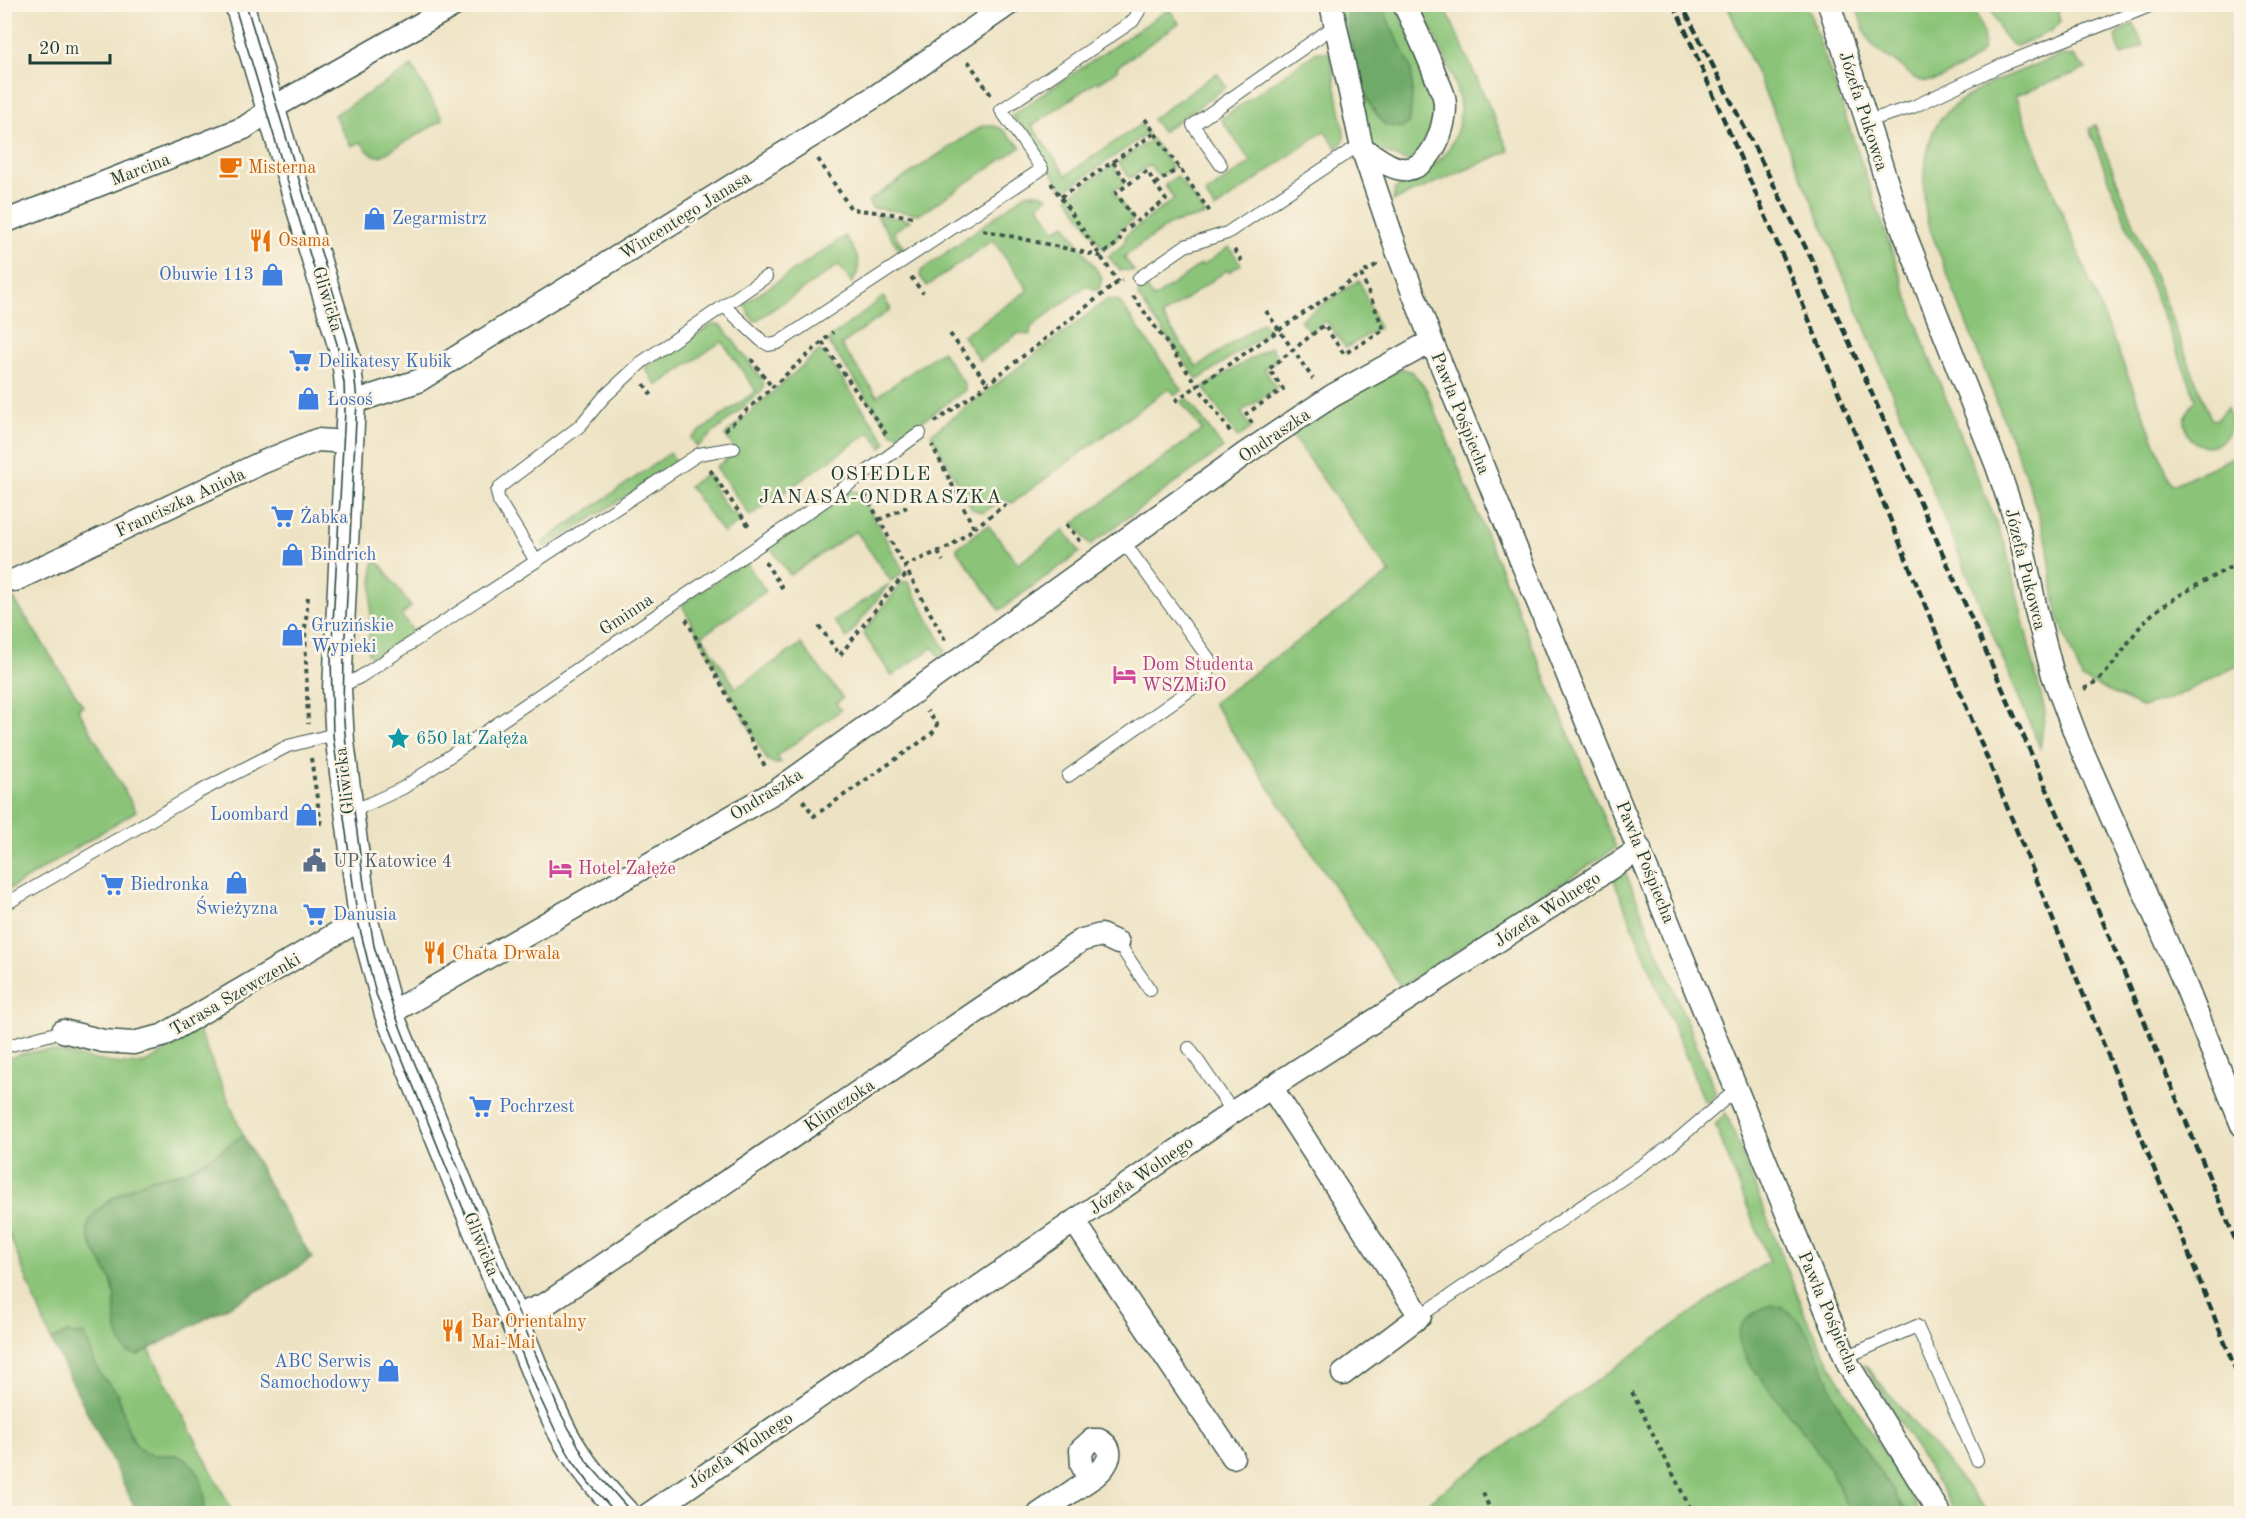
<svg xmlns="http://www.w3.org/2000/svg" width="2246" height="1518" viewBox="0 0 2246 1518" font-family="'Old Standard TT',serif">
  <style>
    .green { fill: #8bc479; stroke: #558056; stroke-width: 1.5 }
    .forest { fill: #70aa69; stroke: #48744e; stroke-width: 1.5 }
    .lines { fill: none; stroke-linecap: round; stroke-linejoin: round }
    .service-casing { stroke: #3e564a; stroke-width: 14 }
    .minor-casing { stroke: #3e564a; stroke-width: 25 }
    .tertiary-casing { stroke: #3e564a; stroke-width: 31 }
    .path { stroke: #3e564a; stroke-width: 4; stroke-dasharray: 4.5 4.5; stroke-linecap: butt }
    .service { stroke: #fff; stroke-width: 12 }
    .minor { stroke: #fff; stroke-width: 22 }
    .tertiary { stroke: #fff; stroke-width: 28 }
    .tram { stroke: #1f3d34; stroke-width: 1.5 }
    .rail { stroke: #1f3d34; stroke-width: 4.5; stroke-dasharray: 9 4.5; stroke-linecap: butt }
    .labels { text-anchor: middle; stroke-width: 5; stroke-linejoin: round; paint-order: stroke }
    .street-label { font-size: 18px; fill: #1f3d34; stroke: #fcf5e5 }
    .food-label { font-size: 18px; fill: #c56008; stroke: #fcf5e5; text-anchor: start }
    .shop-label { font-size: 18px; fill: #366cbe; stroke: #fcf5e5; text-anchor: start }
    .hotel-label { font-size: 18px; fill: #b23c85; stroke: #fcf5e5; text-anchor: start }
    .culture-label { font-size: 18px; fill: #0d838f; stroke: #fcf5e5; text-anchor: start }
    .service-label { font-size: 18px; fill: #4e5e75; stroke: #fcf5e5; text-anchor: start }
    .neighbourhood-label { font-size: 20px; letter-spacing: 1.5px; fill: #1f3d34; stroke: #fcf5e5 }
  </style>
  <rect width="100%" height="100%" fill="#fcf5e5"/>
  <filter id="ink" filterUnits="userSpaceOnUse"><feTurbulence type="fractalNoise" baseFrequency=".0167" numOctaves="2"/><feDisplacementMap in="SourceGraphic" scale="12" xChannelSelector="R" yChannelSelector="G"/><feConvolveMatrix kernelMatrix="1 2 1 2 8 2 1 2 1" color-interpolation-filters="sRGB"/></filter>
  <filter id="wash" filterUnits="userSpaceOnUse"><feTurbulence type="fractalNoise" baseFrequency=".008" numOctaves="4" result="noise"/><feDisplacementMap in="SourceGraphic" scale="24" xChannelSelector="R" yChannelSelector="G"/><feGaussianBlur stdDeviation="1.35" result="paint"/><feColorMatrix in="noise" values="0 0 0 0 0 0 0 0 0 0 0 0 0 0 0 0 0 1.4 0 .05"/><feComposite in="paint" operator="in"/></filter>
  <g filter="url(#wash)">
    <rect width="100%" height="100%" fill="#ede3c4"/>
    <path class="green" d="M1338 5H1396L1437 99 1430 141 1409 162 1367 145Z
      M1419 5H1444L1509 151 1393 201 1395 189C1411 177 1431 171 1444 155 1454 143 1461 123 1460 108 1458 80 1433 30 1419 5Z
      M1727 5H1807L1924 344 2005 545 2045 712 2040 748 1825 232Z
      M1856 5H1973C1989 45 1992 54 1950 73 1942 77 1933 83 1923 81 1913 80 1908 72 1901 66 1895 61 1888 58 1881 53 1866 43 1861 21 1856 5Z
      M1989 5H2057L2060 22 2051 31 2017 46 2012 45 2002 34Z
      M1169 9 1179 23 1117 67 1118 69 1099 83 1097 81 1032 126 1066 175 1141 124 1148 133 1064 191 1012 115Z
      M2134 24 2143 46 2122 55C2114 36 2112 32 2134 24Z
      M1317 52H1327L1330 56 1344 132C1345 140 1343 143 1337 148L1324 131 1215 209 1205 194 1251 162 1221 119Z
      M2062 55 2073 56 2086 69 2015 96 2172 485 2241 454V664L2172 698 2141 707 2082 679 2057 614 2047 542 2026 477 1928 224C1923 203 1923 182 1926 161 1928 149 1930 136 1936 126 1956 91 2026 69 2062 55Z
      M412 66 443 120 381 156C370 156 367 150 361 142L351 146 334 115Z
      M1217 73 1226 87 1162 132 1152 119Z
      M990 125 1002 129 1021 147 920 214 872 208 868 201 982 126Z
      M2095 125 2211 419 2216 420 2227 407C2246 445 2190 463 2185 424 2184 415 2192 406 2196 399L2089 129Z
      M1152 139 1172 168 1159 177 1150 165 1130 178 1118 162Z
      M1113 165 1125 183 1113 191 1133 220 1119 230 1117 239 1103 249 1068 197Z
      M1177 176 1206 215 1170 224 1124 257 1134 271 1120 270 1108 256 1124 244 1126 235 1174 199 1165 185Z
      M1033 193H1040L1048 197 1038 205 1055 230 1065 224 1102 278 1099 290 1086 286 1031 327 1030 335 1019 333 980 361 963 336 1028 290 993 240 927 286 920 276 921 271 1026 194Z
      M876 215 911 220 893 232 905 250 901 252Z
      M845 236C857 255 865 262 852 283L839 265 754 322 744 304Z
      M1229 247 1241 264 1229 272 1227 270 1162 316 1197 367 1263 322 1269 331 1198 380 1139 298 1138 294 1143 284 1154 298 1201 264 1202 266Z
      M1359 280 1379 328 1346 348 1326 321 1310 332 1300 320Z
      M883 297 891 309 841 345 877 396 942 351 965 385V390L903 435 892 433 830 345V338Z
      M1108 299 1119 301 1182 390 1175 395 1169 388 1012 503 1004 499 983 513 972 509 931 434Z
      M713 324 722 326 761 378 764 385 762 391 697 447 691 438 756 391 722 341 657 386 645 368Z
      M1271 347 1279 358 1264 369 1277 388 1241 412 1251 428 1238 438 1203 387Z
      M819 351 824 353 886 442 882 448 870 432 750 516 716 467 737 452 725 435Z
      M1401 368 1412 372 1426 389 1616 848 1401 987 1213 703 1390 573 1290 433Z
      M1187 398 1223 448 1090 545 1074 523 1202 430 1181 402Z
      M670 453 677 463 546 548 542 543Z
      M707 473 714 484 712 486 730 513 733 511 741 521 723 533 689 486Z
      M854 491 860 493 903 570 900 575 891 581 856 531 790 575 769 546 847 493Z
      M988 525 1018 564 1064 530 1080 552 1000 610 957 550V548Z
      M374 555 411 607 401 615 414 632 375 659 368 654Z
      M742 563 747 564 766 591 702 636 736 688 801 644 843 698 836 703 841 710 777 756 781 763 776 764 767 760 682 605Z
      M903 582H908L946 651 939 656 933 647 892 676 863 633Z
      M889 584 847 638 834 621Z
      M5 598 14 599 83 706 78 709 136 811 5 892Z
      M1625 871 1716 1093 1705 1103 1613 878Z
      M198 1029 243 1135 206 1160 185 1171 150 1179 111 1199 97 1211 115 1298 117 1332 138 1355 149 1349 233 1513H202L204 1510 176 1455 155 1456 143 1452 137 1446 124 1421 123 1410 117 1392 101 1376 95 1363 68 1333 51 1340 5 1224V1059C19 1055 35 1050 50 1051 75 1054 124 1070 147 1062 163 1055 183 1039 198 1029Z
      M1726 1113 1805 1315 1835 1373 1921 1513 1411 1514 1701 1306 1769 1261 1715 1125Z
      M1864 1364 1989 1513H1956Z"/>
    <path class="forest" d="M1346 5H1383C1388 28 1402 44 1410 65 1414 78 1412 103 1410 116L1408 123 1402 128 1385 125C1354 91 1352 47 1346 5Z
      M243 1135 280 1206 312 1258 285 1276 149 1349 138 1355 128 1353C109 1328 120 1310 112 1283 107 1267 84 1242 88 1225 93 1206 132 1186 149 1180 161 1176 173 1176 185 1171 206 1163 224 1148 243 1135Z
      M1771 1305C1807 1308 1823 1368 1834 1395 1840 1409 1848 1423 1856 1436 1872 1463 1892 1486 1907 1513H1850C1844 1501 1840 1488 1833 1476 1826 1463 1816 1449 1808 1437 1794 1417 1736 1357 1739 1335 1741 1318 1758 1310 1771 1305Z
      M68 1333 84 1335C92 1348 94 1366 102 1377 107 1383 114 1387 117 1394 126 1412 124 1433 139 1448 152 1461 167 1452 178 1456 201 1464 208 1492 202 1513H138L51 1340Z"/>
  </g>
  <g filter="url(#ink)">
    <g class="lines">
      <defs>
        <path id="service" d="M1867 121 1913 107 2004 64 2155 4
          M1221 165 1193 125 1336 25
          M1139 278 1185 246 1227 233 1350 151 1362 148
          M724 306 762 341 769 345 778 343 1042 169 1001 110 1133 21 1139 11 1140 4
          M536 561 499 501 497 492 501 486 580 426 604 397 642 362 766 277
          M338 688 360 677 699 454 734 448
          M1068 776 1200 683 1207 674 1209 659 1123 541
          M349 813 403 788 861 476 920 433
          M4 905 199 792 288 746 339 733
          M1118 943 1150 990
          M4 1047 63 1031
          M1189 1048 1233 1112
          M1420 1316 1669 1147 1737 1089
          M1846 1357 1917 1326 1977 1460"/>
        <path id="minor" d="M1331 4 1362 148 1396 248 1434 347 1849 1366 1940 1514
          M1829 4 1898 217 1997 466 2020 534 2036 610 2053 675 2078 741 2185 984 2242 1125
          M1362 148C1375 156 1392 171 1408 169 1434 165 1449 120 1444 97 1442 89 1437 80 1434 72 1425 48 1415 27 1404 4
          M4 222 244 128 276 106 456 4
          M351 403 418 381 879 94 1009 4
          M15 580 261 463 317 440 349 442
          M389 1014 778 790 1246 453 1332 396 1421 347H1434
          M63 1031 103 1041 133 1043 162 1036 363 918
          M1271 1087 1420 1316 1343 1374
          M1074 1221 1233 1457
          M513 1317 546 1304 1082 940 1101 935 1118 943
          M649 1514 1233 1112 1640 849
          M1039 1514 1089 1480C1103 1471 1121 1451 1099 1440H1092L1081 1450 1082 1465 1089 1480"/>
        <path id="tertiary" d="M239 4 346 358 351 403 337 689 340 742 363 918 389 1014 538 1378C546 1396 554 1415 563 1433 579 1463 602 1489 625 1514"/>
      </defs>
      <use href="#service" class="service-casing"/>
      <use href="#minor" class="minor-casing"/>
      <use href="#tertiary" class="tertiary-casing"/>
      <path class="path" d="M968 61 991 95
        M1145 119 1210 212
        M818 159 851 209 916 217
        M1113 162 1128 184
        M1051 183 1118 282
        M1155 184 1179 168
        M1061 197 1155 133
        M983 230 1100 256 1119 242 1122 232 1166 200 1147 171 1116 193 1136 221
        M1234 250 1244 264
        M911 277 923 293
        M1133 296 1232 434
        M1266 311 1313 379
        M950 334 988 384
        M822 342 886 434
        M751 359 772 387
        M644 384 652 396
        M1175 401 1361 274
        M935 422 977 392 1118 282 1122 281
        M1252 423 1246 414 1283 389 1269 369 1324 325 1344 354 1384 330 1361 274 1376 265 1375 263
        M725 430 833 332
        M710 470 750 528
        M865 494 945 640
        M879 520 907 507
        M1066 524 1081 542
        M974 528 1005 505 1008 509
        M938 552 943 561
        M765 562 783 589
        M904 566 951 546 974 528 932 445
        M308 597 305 629 308 724
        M686 619 766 768
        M819 626 840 655 894 586 908 573
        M2084 689C2114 674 2124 643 2146 620 2165 600 2215 576 2242 561
        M311 758 321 825
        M803 800 814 816 929 736 935 730 937 724 927 711
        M1632 1392 1693 1514
        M1483 1493 1492 1514"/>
      <use href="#service" class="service"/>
      <use href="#minor" class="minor"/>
      <use href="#tertiary" class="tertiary"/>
      <path class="tram" d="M234 4 337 344 344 383 345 411 331 658 333 735 358 921 376 994 540 1398 557 1434 572 1460 589 1483 617 1514
        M246 4 347 338 354 371 357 401 344 655 343 709 347 758 364 884 374 946 394 1011 410 1052 559 1410 587 1462 633 1514"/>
      <path class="rail" d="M1674 4 1790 273 2242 1385
        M1686 13 1812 260 1865 378 2061 821 2242 1256"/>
    </g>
  </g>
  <defs>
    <symbol id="cafe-bare" viewBox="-9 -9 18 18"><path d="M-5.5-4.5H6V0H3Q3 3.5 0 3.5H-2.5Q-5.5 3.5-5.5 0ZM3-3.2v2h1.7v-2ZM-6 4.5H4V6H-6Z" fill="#e8710a" stroke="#fcf5e5" stroke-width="2.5" paint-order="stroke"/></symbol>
    <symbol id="shop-bare" viewBox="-9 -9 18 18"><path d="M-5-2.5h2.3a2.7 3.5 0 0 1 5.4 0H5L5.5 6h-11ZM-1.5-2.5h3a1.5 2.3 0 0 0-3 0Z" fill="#3f7fe0" stroke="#fcf5e5" stroke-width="2.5" paint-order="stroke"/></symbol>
    <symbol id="restaurant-bare" viewBox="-9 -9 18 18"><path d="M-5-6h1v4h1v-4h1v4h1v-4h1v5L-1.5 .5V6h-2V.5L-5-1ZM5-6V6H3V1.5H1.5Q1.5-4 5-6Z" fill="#e8710a" stroke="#fcf5e5" stroke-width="2.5" paint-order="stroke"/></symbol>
    <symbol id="supermarket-bare" viewBox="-9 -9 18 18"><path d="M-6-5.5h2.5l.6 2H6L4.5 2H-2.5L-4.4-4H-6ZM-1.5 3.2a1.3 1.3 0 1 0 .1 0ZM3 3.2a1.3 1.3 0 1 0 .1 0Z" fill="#3f7fe0" stroke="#fcf5e5" stroke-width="2.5" paint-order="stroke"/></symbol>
    <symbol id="hotel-bare" viewBox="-9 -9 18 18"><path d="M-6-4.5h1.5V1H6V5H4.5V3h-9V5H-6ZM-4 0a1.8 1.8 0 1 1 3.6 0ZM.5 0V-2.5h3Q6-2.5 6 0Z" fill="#d1479c" stroke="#fcf5e5" stroke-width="2.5" paint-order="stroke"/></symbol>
    <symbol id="sight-bare" viewBox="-9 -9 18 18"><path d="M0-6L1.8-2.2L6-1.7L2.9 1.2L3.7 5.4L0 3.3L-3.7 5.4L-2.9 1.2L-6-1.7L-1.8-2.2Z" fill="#0f9aa8" stroke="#fcf5e5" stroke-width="2.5" paint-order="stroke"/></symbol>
    <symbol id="civic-bare" viewBox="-9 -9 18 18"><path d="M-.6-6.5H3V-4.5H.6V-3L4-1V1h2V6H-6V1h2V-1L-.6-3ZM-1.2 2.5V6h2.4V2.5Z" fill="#5c6f8a" stroke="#fcf5e5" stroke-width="2.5" paint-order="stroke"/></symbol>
  </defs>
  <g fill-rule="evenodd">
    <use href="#cafe-bare" x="214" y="150" width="33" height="33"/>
    <use href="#shop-bare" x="358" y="202" width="33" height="33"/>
    <use href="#restaurant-bare" x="244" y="224" width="33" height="33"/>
    <use href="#shop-bare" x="256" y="258" width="33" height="33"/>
    <use href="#supermarket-bare" x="284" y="344" width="33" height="33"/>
    <use href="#shop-bare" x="292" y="382" width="33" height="33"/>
    <use href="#supermarket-bare" x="266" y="500" width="33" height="33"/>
    <use href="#shop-bare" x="276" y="538" width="33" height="33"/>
    <use href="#shop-bare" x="276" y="618" width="33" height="33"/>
    <use href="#hotel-bare" x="1108" y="658" width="33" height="33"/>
    <use href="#sight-bare" x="382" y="722" width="33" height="33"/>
    <use href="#shop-bare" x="290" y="798" width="33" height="33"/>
    <use href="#civic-bare" x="298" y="844" width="33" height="33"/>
    <use href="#hotel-bare" x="544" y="852" width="33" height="33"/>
    <use href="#shop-bare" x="220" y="866" width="33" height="33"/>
    <use href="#supermarket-bare" x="96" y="868" width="33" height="33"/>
    <use href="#supermarket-bare" x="298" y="898" width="33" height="33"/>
    <use href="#restaurant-bare" x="418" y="936" width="33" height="33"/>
    <use href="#supermarket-bare" x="464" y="1090" width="33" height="33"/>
    <use href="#restaurant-bare" x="436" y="1314" width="33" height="33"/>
    <use href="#shop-bare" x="372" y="1354" width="33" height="33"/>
  </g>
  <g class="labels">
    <g class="street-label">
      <text transform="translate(1864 111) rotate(72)" y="6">Józefa Pukowca</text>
      <text transform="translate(140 169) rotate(-21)" y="6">Marcina</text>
      <text transform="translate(685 215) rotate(-32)" y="6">Wincentego Janasa</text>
      <text transform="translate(328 299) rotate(73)" y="6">Gliwicka</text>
      <text transform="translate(1461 413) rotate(68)" y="6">Pawła Pośpiecha</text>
      <text transform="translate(1274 435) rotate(-34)" y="6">Ondraszka</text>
      <text transform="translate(180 502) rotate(-25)" y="6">Franciszka Anioła</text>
      <text transform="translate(2026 569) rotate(76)" y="6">Józefa Pukowca</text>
      <text transform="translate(626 614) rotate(-34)" y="6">Gminna</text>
      <text transform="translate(344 781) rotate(-97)" y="6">Gliwicka</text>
      <text transform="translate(766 794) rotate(-32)" y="6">Ondraszka</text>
      <text transform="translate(1646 862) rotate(68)" y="6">Pawła Pośpiecha</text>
      <text transform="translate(1547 909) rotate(-33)" y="6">Józefa Wolnego</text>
      <text transform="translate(235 994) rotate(-30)" y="6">Tarasa Szewczenki</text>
      <text transform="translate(839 1105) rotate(-34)" y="6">Klimczoka</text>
      <text transform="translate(1141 1175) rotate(-35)" y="6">Józefa Wolnego</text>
      <text transform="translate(482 1244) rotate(68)" y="6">Gliwicka</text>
      <text transform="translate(1829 1312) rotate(67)" y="6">Pawła Pośpiecha</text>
      <text transform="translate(740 1450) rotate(-34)" y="6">Józefa Wolnego</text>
    </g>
    <g class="food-label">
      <text x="248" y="173">Misterna</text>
      <text x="278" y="246">Osama</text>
      <text x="452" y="959">Chata Drwala</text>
      <text x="471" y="1327">Bar Orientalny<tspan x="471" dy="21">Mai-Mai</tspan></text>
    </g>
    <g class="shop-label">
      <text x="392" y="224">Zegarmistrz</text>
      <text x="254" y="280" text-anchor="end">Obuwie 113</text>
      <text x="318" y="367">Delikatesy Kubik</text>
      <text x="327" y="405">Łosoś</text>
      <text x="300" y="523">Żabka</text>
      <text x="310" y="560">Bindrich</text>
      <text x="311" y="631">Gruzińskie<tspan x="311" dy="21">Wypieki</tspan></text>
      <text x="289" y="820" text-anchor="end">Loombard</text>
      <text x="130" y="890">Biedronka</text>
      <text x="237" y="914" text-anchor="middle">Świeżyzna</text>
      <text x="333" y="920">Danusia</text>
      <text x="499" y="1112">Pochrzest</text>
      <text x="371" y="1367" text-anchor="end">ABC Serwis<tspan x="371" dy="21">Samochodowy</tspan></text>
    </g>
    <g class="hotel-label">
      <text x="1142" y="670">Dom Studenta<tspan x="1142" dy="21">WSZMiJO</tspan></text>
      <text x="578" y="874">Hotel Załęże</text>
    </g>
    <g class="culture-label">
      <text x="416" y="744">650 lat Załęża</text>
    </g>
    <g class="service-label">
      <text x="333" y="867">UP Katowice 4</text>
    </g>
    <g class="neighbourhood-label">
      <text x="881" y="480">OSIEDLE<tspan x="881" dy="23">JANASA-ONDRASZKA</tspan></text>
    </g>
  </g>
  <rect width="2246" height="1518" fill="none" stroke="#fcf5e5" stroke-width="24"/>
  <path d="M30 54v9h80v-9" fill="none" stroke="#1f3d34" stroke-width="3"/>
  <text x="39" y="54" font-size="18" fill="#1f3d34" stroke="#fcf5e5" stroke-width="4.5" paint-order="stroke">20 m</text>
</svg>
